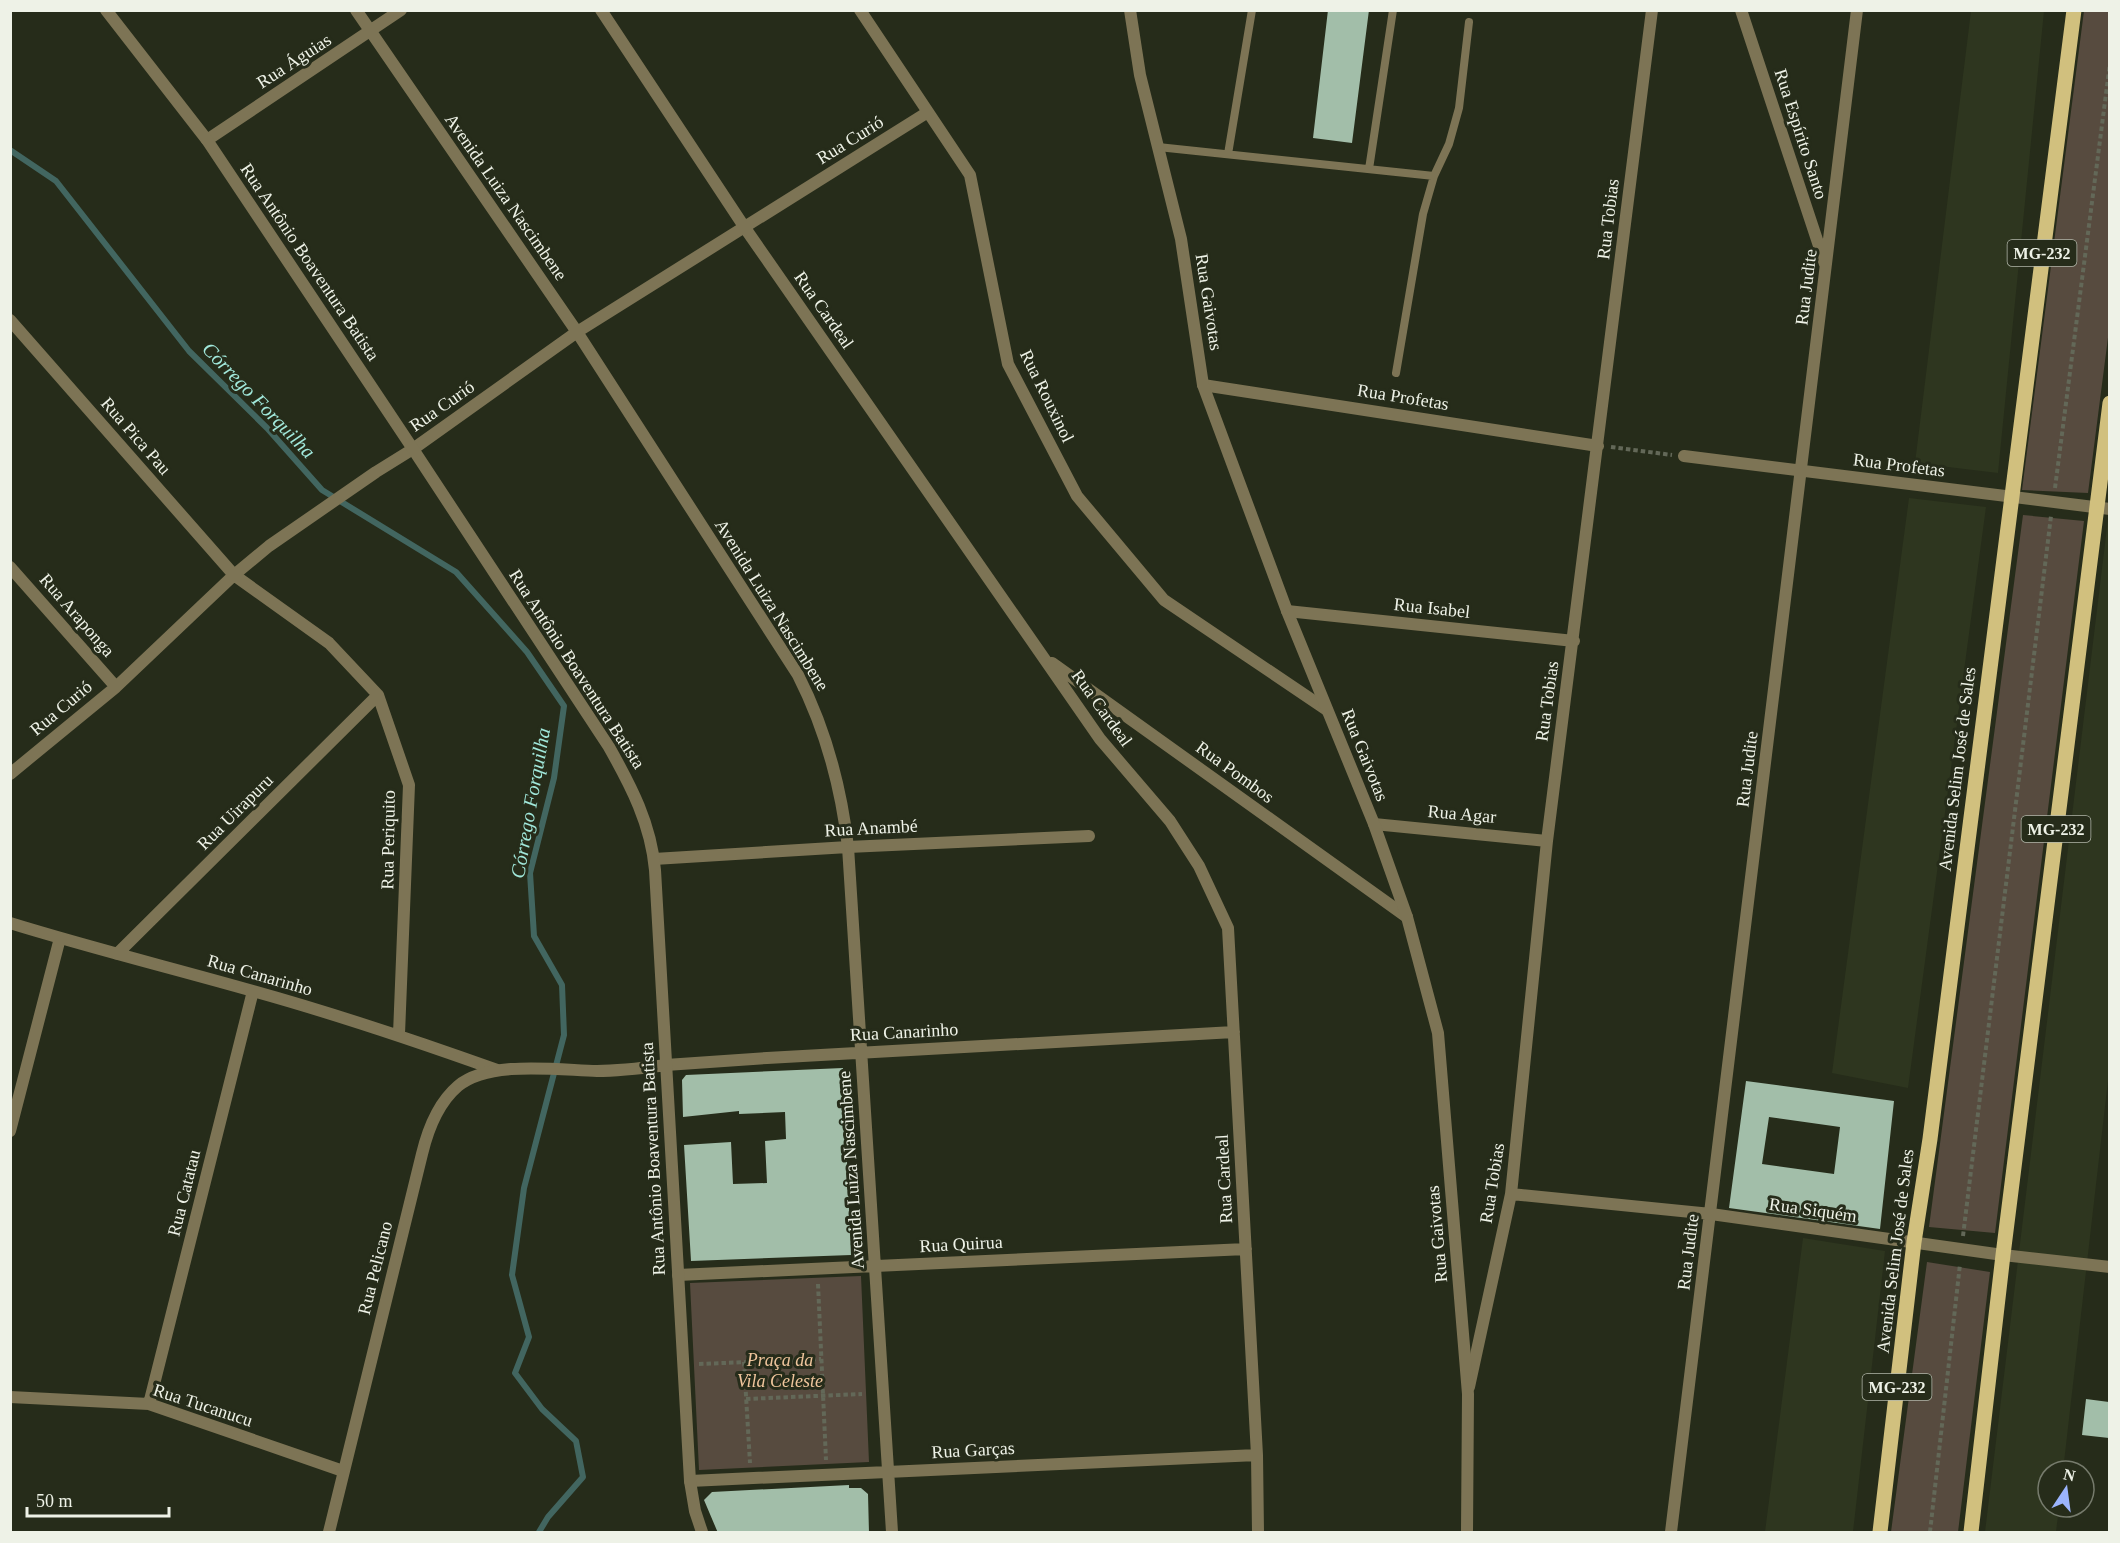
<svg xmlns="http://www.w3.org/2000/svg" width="2120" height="1543" viewBox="0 0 2120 1543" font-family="'Times New Roman',serif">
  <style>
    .built { fill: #2e361f }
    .green { fill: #574b3f }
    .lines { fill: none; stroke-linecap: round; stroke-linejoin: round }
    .stream { stroke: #426660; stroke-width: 6 }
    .building { fill: #a2bea9; fill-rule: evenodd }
    .path { stroke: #636858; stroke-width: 4; stroke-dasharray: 4.5 3; stroke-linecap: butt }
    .service { stroke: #7d7455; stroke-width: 8 }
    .minor { stroke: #7d7455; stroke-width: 12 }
    .tertiary { stroke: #7d7455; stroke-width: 12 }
    .primary { stroke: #d1c07e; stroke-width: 15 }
    .labels { text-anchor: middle; stroke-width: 6; stroke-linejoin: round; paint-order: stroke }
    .shield { fill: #262c1a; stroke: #b2b7aa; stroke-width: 1.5 }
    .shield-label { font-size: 16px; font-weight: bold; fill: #eef2e7 }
    .street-label { font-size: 18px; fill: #eef2e7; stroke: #262c1a }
    .park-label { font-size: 18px; font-style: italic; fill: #efc59c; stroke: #262c1a }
    .water-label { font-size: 20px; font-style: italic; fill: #a1e8db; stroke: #262c1a }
  </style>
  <rect width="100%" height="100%" fill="#262c1a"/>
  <path class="built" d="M1971 11H2044L1998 473 1915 463Z
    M1909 498 1986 507 1908 1088 1832 1073Z
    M2109 511 2110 1063 2063 1471H2048V1507H2059L2056 1532H1985Z
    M1803 1238 1885 1251 1853 1532H1765Z"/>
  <path class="green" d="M2084 11H2110V322L2088 493 2022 490Z
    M2023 515 2084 521 1995 1233 1929 1227Z
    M1927 1262 1990 1272 1958 1532H1891Z
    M861 1276 869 1462 699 1470 690 1283Z"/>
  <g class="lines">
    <path class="stream" d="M10 150 56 181 189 351 267 428 322 490 456 572 527 652 564 706 554 778 530 873 534 936 562 985 564 1035 524 1188 512 1275 529 1337 515 1373 542 1409 576 1441 583 1477 548 1517 539 1532"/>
  </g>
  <path class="building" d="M1328 10H1369L1352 143 1313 138Z
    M843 1068 851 1255 691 1261 684 1145 731 1142 733 1184 767 1183 765 1141 786 1139 785 1112 739 1114V1111L683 1117 682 1080 686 1075Z
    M1746 1081 1894 1101 1880 1229 1729 1208ZM1769 1117 1840 1127 1834 1174 1762 1164Z
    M2086 1399 2109 1402V1438L2082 1435Z
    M849 1485V1488H861L868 1494 869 1533H718L704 1500 712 1492Z"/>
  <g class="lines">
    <path class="path" d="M1611 447 1672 455
      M2055 488 2110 63
      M1963 1236 2051 516
      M818 1284 826 1460
      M744 1362 750 1463
      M699 1364 821 1359
      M746 1399 862 1394
      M1930 1532 1960 1264"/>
    <path class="service" d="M1158 147 1434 176
      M1228 154 1252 10
      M1369 169 1393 10
      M1396 373 1423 214 1434 176 1449 144 1459 108 1469 22"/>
    <path class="minor" d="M356 10 577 332 798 675C826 730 841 786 848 847L892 1532
      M601 10 745 228 1100 739 1170 821 1199 866 1228 928 1257 1455 1258 1532
      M860 10 970 175 1008 364 1077 496 1164 600 1327 710
      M1741 10 1825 264
      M207 140 401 10
      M10 320 234 575 329 643 378 695 409 785 399 1034
      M1203 385 1598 446
      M1684 456 2110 509
      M10 567 116 687
      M1287 611 1574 641
      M1052 663 1407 917
      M10 774 116 687 234 575 269 546 376 472 413 449 577 332 928 112
      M1374 824 1547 841
      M654 859 848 847 1089 836
      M10 923C91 948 172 968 253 991 336 1014 416 1041 497 1070
      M117 954 378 695
      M666 1065 767 1058 1234 1032
      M10 1131 60 938
      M1511 1194 1711 1214 2003 1255 2110 1267
      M678 1275 1246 1249
      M1469 1387 1511 1194 1547 841 1652 10
      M10 1397 149 1404 343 1471
      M149 1404 253 991
      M690 1481 1257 1455
      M1671 1532 1857 10"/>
    <path class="tertiary" d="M106 10 207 140 413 449 609 747C631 786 651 824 655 870L690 1481 695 1511 702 1532
      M1130 10 1140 75 1181 239 1203 385 1287 611 1374 824 1407 917 1438 1033 1468 1394 1467 1532
      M329 1532 422 1154C428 1129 438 1103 458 1086 489 1060 558 1070 597 1071 620 1071 643 1068 666 1065"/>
    <path class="primary" d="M1880 1532 1914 1242 1930 1139 2074 10
      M1971 1532 2003 1255 2110 403"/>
  </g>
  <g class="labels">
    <g class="shield">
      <rect x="2007.5" y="240" width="69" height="26" rx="4.5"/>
      <rect x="2021.5" y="816" width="69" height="26" rx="4.5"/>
      <rect x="1862.5" y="1374" width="69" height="26" rx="4.5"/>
    </g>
    <g class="shield-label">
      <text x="2042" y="259">MG-232</text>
      <text x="2056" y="835">MG-232</text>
      <text x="1897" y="1393">MG-232</text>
    </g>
    <g class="street-label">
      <text transform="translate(294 61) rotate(-33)" y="6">Rua Águias</text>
      <text transform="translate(1801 134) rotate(72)" y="6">Rua Espírito Santo</text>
      <text transform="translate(850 140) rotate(-32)" y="6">Rua Curió</text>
      <text transform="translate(506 197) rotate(55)" y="6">Avenida Luiza Nascimbene</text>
      <text transform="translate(1608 219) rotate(-83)" y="6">Rua Tobias</text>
      <text transform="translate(310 262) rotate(56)" y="6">Rua Antônio Boaventura Batista</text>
      <text transform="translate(1806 287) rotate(-83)" y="6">Rua Judite</text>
      <text transform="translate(1209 302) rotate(81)" y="6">Rua Gaivotas</text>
      <text transform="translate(824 310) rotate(55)" y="6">Rua Cardeal</text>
      <text transform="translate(1047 396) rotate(64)" y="6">Rua Rouxinol</text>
      <text transform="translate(1403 397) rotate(9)" y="6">Rua Profetas</text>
      <text transform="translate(442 406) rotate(-35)" y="6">Rua Curió</text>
      <text transform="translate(136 436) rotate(49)" y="6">Rua Pica Pau</text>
      <text transform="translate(1899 465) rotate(7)" y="6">Rua Profetas</text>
      <text transform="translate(772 605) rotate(58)" y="6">Avenida Luiza Nascimbene</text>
      <text transform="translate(1432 608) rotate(6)" y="6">Rua Isabel</text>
      <text transform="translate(77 615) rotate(49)" y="6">Rua Araponga</text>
      <text transform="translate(577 669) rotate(57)" y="6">Rua Antônio Boaventura Batista</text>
      <text transform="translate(1547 701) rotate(-82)" y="6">Rua Tobias</text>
      <text transform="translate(61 708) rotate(-40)" y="6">Rua Curió</text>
      <text transform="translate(1102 708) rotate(54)" y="6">Rua Cardeal</text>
      <text transform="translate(1365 755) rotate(68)" y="6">Rua Gaivotas</text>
      <text transform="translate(1747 769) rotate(-83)" y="6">Rua Judite</text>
      <text transform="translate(1957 769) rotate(-83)" y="6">Avenida Selim José de Sales</text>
      <text transform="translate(1235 772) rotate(36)" y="6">Rua Pombos</text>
      <text transform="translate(235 812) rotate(-45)" y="6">Rua Uirapuru</text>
      <text transform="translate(1462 814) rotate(5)" y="6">Rua Agar</text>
      <text transform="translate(871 828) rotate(-3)" y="6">Rua Anambé</text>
      <text transform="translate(388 840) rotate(-89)" y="6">Rua Periquito</text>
      <text transform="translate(260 975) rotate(16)" y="6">Rua Canarinho</text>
      <text transform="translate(904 1032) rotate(-3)" y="6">Rua Canarinho</text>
      <text transform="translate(653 1159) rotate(-93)" y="6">Rua Antônio Boaventura Batista</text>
      <text transform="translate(851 1170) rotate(-94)" y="6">Avenida Luiza Nascimbene</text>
      <text transform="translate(1224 1179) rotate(-93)" y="6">Rua Cardeal</text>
      <text transform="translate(1492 1183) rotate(-81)" y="6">Rua Tobias</text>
      <text transform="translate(184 1193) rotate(-76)" y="6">Rua Catatau</text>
      <text transform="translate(1813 1210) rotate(8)" y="6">Rua Siquém</text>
      <text transform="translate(1437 1234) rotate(-95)" y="6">Rua Gaivotas</text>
      <text transform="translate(961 1244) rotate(-3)" y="6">Rua Quirua</text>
      <text transform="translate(1895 1251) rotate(-83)" y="6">Avenida Selim José de Sales</text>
      <text transform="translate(1688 1252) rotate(-83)" y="6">Rua Judite</text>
      <text transform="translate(375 1268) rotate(-76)" y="6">Rua Pelicano</text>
      <text transform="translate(203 1405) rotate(18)" y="6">Rua Tucanucu</text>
      <text transform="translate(973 1450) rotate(-3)" y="6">Rua Garças</text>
    </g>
    <g class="park-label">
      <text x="780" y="1366">Praça da<tspan x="780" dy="21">Vila Celeste</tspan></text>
    </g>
    <g class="water-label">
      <text transform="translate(259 400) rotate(46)" y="7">Córrego Forquilha</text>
      <text transform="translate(530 803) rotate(-80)" y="7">Córrego Forquilha</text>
    </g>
  </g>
  <rect width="2120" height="1543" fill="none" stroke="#eef2e7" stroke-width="24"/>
  <g transform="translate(2066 1489) rotate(13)"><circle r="28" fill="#262c1a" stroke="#767b6c" stroke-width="1.5"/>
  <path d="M0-4.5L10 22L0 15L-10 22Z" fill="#9bb4fd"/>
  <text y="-9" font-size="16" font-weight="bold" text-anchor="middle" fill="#eef2e7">N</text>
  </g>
  <path d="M27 1507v9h142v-9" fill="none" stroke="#eef2e7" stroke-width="3"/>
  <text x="36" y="1507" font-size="18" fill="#eef2e7" stroke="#262c1a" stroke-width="4.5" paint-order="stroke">50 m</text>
</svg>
